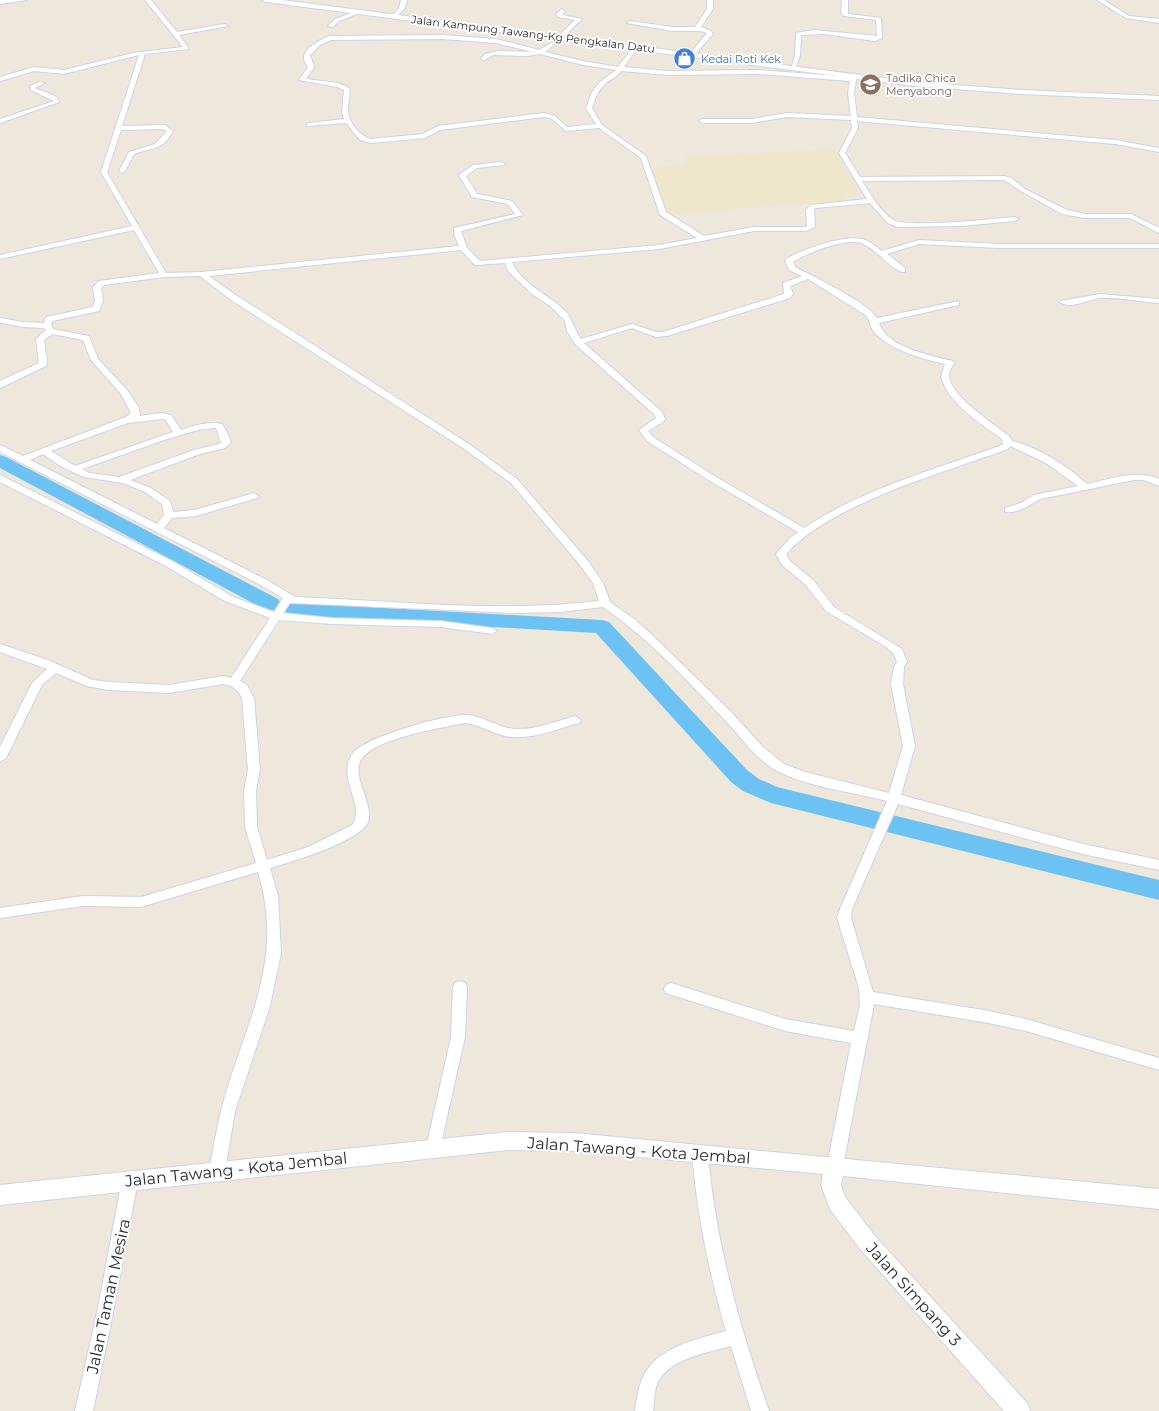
<svg xmlns="http://www.w3.org/2000/svg" width="1159" height="1411" viewBox="0 0 1159 1411" font-family="Montserrat,sans-serif">
  <style>
    .education { fill: #efe7cb }
    .lines { fill: none; stroke-linecap: round; stroke-linejoin: round }
    .river { fill: #6cc2f2; fill-rule: evenodd }
    .street-casing { stroke: #d1d3e4; stroke-width: 2 }
    .secondary-casing { stroke: #d1d3e4; stroke-width: 2 }
    .street { fill: #fff; fill-rule: evenodd }
    .secondary { fill: #fff; fill-rule: evenodd }
    .labels { text-anchor: middle; stroke-width: 4; stroke-linejoin: round; paint-order: stroke }
    .far-street-label { font-size: 11px; fill: #2b2b2b; stroke: #fff }
    .far-shop-label { font-size: 11px; fill: #366cbe; stroke: #fff; text-anchor: start }
    .far-education-label { font-size: 11px; fill: #785e54; stroke: #fff; text-anchor: start }
    .near-street-label { font-size: 16px; fill: #2b2b2b; stroke: #fff }
  </style>
  <rect width="100%" height="100%" fill="#ede7dc"/>
  <path class="education" d="M834 149 860 194 843 195 846 202 752 207 668 216 651 167 686 165 685 157Z"/>
  <g class="lines">
    <path class="river" d="M0 455 6 457 278 599 281 604 278 609 271 611 264 609 0 468Z
      M295 603 602 620 609 622 747 770 759 779 777 787 1159 880V900L771 803 743 791 731 782 596 633 288 615 285 610 288 605Z"/>
    <defs>
      <path id="street" d="M0 0H27L0 4Z
        M145 0H151L177 32 225 24 228 26 179 35 189 49 145 54 122 126 165 125 173 131C162 151 153 147 134 154L125 171 122 173 119 171 129 152 155 144 167 131 163 129 121 130 107 172 166 273 202 272 459 246 454 234V228L515 214 508 204 472 197 459 175 473 165 502 162 505 164 504 165 477 168 466 176 477 194 512 201 523 215 461 231 467 248 480 261 659 245 697 238 660 215 641 158 599 128 566 131 551 118 544 117 440 130 425 138 371 143 360 140 346 123 307 126 306 125 309 123 344 119 342 113 344 90 337 87 299 80 308 67C306 64 303 59 304 56 307 46 322 39 330 36L443 35 496 39 539 50 550 44 575 20 558 17 556 14 562 9 565 11 562 15 582 19 559 41 545 52 583 61 618 67 635 45 638 47 624 67 668 71 759 70 851 77 854 73 857 75 854 93 857 117 1115 140 1159 148V152L1115 144 857 121 858 128 845 153 860 177 1005 176 1013 179 1025 189 1067 210 1085 214H1131L1159 228V233L1130 218H1085L1062 214 1021 191 1004 180 862 181C870 194 880 211 893 220 905 228 996 219 1015 217L1019 219 1015 221 962 226 897 227 888 223 870 203 815 208 814 210 815 227 806 231H754L659 249 512 262C520 283 551 296 566 312 573 320 574 330 581 339L632 324 656 332H663L784 294 783 283 802 276 789 270 785 261 786 259C804 249 842 235 862 239 869 240 876 247 882 251L919 240 1000 244H1159V248H1000L919 244 887 254 905 268V272H902C887 266 877 249 861 243 845 238 806 253 793 262L795 267C813 276 868 303 877 318L959 301V305L879 323C886 347 931 356 953 361L954 363C952 366 950 370 949 374 947 394 995 425 1009 436L1012 441C1039 448 1066 465 1087 484 1111 479 1136 469 1159 479V486L1144 480H1134L1040 499C1030 505 1017 514 1005 512V508L1021 503 1034 495 1078 486 1046 463 1010 446 1008 449C945 472 830 504 786 554L790 561 814 581 834 607 902 649 907 662 904 667 903 684 915 746 901 795 1083 844 1159 860V870L1083 854 898 804 852 909 851 918 873 992 989 1011 1026 1019 1159 1058V1070L1026 1031 989 1023 874 1004 843 1166 840 1171 835 1173 830 1171 827 1166 851 1043 785 1031 666 993 664 989 666 985 671 983 785 1019 854 1031 860 1005 859 988 837 918 840 909 887 801C852 792 809 787 777 771 755 759 740 735 723 718 686 679 648 638 603 607L561 612 513 613 290 603 283 613 332 618 441 621 492 628 497 631 492 634 441 627 332 624 279 620 240 681 247 685 254 698 260 769 256 791 257 827 267 860 308 847 352 825C367 807 335 777 353 753 365 737 449 713 468 715 486 717 501 730 519 729 538 729 557 721 575 716L581 720 579 723C556 729 530 741 505 736 491 733 479 724 464 723 441 728 369 739 360 762 357 768 359 775 360 781 363 793 372 810 368 822 359 842 291 862 270 868L278 896 281 953 270 1006 235 1111 225 1171 222 1176 217 1178 212 1176 209 1171C213 1151 216 1131 221 1111 243 1026 286 964 258 872L141 907 83 906 0 918V908L83 896 141 897 256 863 245 827 244 791 248 769 242 698C238 689 233 686 223 684L169 693 109 690 87 686 56 673 42 685 6 758 0 762V747L32 683 47 669 0 652V644L45 659 93 680 109 682 169 685 223 676 231 678 270 618 225 601 164 565 0 482V475L172 561 233 597 274 612 283 598 259 584 0 452V445L23 456 126 417 131 413 121 394 91 360 83 340 52 334 44 340 47 361 46 366 0 388V381L39 363 36 339 46 330 44 328 23 327 3 323H0V318L23 322 44 323 46 317 93 307 95 300 93 287 99 281 159 273 134 230 0 259V255L132 226 101 172 139 55 64 74 34 71 4 80 0 81V77L34 67 64 70 133 53 183 47ZM443 39 496 43 533 52 498 51 485 54 481 58 483 61 493 55 527 56 540 54 583 65 616 70 600 82 592 92 586 108 596 124 567 127 555 116 544 113 438 126 423 134 371 139C361 137 349 123 348 112 347 104 351 96 349 88L338 83 306 79 314 67 310 55 320 45 331 40ZM621 71 668 75 759 74 850 81 848 93 851 116 787 113 752 119H702L699 121 702 123H752L787 117 851 120 852 128 839 153 867 199 811 205 806 210 807 226 805 227H754L704 236 666 212 646 156 602 125 592 108C595 99 598 90 606 83 611 79 617 77 621 71ZM461 250 475 265 505 263 508 271 533 295 549 305 565 321 567 331 575 344 655 415 656 418 639 430 647 441 710 481 798 532 791 537 776 554 782 565 806 585 826 611 886 647 893 653 897 662 894 667 891 684 903 746 889 793 805 772 784 764 763 747 731 712 650 633 634 619 610 602 603 583 588 561 517 479 469 444 237 296 209 276ZM200 276 231 300 463 448 511 483 580 565 593 583 599 601C499 613 396 601 295 597L267 580 164 528 172 518 196 516 257 498 259 496 254 493 195 510 173 512 170 501 151 488 130 480 200 454 225 448 231 443 228 434 222 424C208 421 194 426 181 430L171 415 162 413 139 416 140 414 138 406 127 390 98 359 89 336 53 329 51 325 52 321 99 311 103 300 101 288 104 285 164 277ZM808 279 864 314C871 319 869 328 876 334 895 352 920 358 945 364L941 377C949 404 980 423 1002 439L1003 443 1002 445C937 469 862 489 804 528L716 477 653 437 648 431 664 421 665 419 662 412 584 343 632 328 656 337 667 336 790 298 793 294 790 286ZM162 419H165L173 432 75 466 51 451 128 423ZM213 428H216L221 442 219 444 194 450 119 477 89 473 82 469 164 440 198 430ZM43 454 62 467 84 477 123 483 145 492 162 504 164 515 157 524 30 460Z
        M401 0H407L405 8 396 17H392L399 8Z
        M707 0H713V9L701 27 711 31 713 34 694 56 689 55 707 33 701 31H673L627 23 630 21 673 27H695L707 9Z
        M842 0H848V14L881 18 882 38 875 41 824 34 801 35 800 56 795 69H791L795 56 796 33 814 30 877 36 876 20 844 16 841 13Z
        M1097 0H1104L1129 16 1159 19V23L1126 18Z
        M357 11 362 12 339 21 333 27 328 26 335 19Z
        M40 82 45 83 35 88 57 97 59 102 0 123V119L54 101 31 90 30 86Z
        M1100 294 1159 299V303C1140 302 1119 297 1100 298 1088 299 1071 310 1059 302 1062 300 1092 296 1100 294Z
        M460 981 465 983 467 987 465 1037 440 1148 438 1153 433 1155 428 1153 426 1148 451 1037 453 987 455 983Z
        M700 1146 705 1148 708 1153C715 1242 740 1327 769 1411H751L731 1346C706 1353 665 1359 656 1387 654 1395 654 1403 653 1411H635C637 1399 638 1388 643 1377 657 1347 697 1339 726 1331 709 1272 697 1214 692 1153L695 1148Z
        M130 1173 135 1175 138 1180 114 1308 93 1411H75L98 1308 122 1180 125 1175Z"/>
      <path id="secondary" d="M262 0H282L915 82 1021 90 1159 96V100L1021 94 915 86 266 2Z
        M508 1132 574 1133 1159 1189V1209L843 1176 841 1185 845 1197 875 1236 1027 1403 1030 1411H1004L861 1250 830 1209 821 1185 823 1174 574 1151 508 1150 0 1205V1185Z"/>
    </defs>
    <use href="#street" class="street-casing"/>
    <use href="#secondary" class="secondary-casing"/>
    <use href="#street" class="street"/>
    <use href="#secondary" class="secondary"/>
  </g>
  <defs>
    <symbol id="shop-disc" viewBox="-11 -11 22 22"><circle r="9.5" fill="#3f7fe0" stroke="#fff"/><path d="M-5-2.5h2.3a2.7 3.5 0 0 1 5.4 0H5L5.5 6h-11ZM-1.5-2.5h3a1.5 2.3 0 0 0-3 0Z" fill="#fff"/></symbol>
    <symbol id="school-disc" viewBox="-11 -11 22 22"><circle r="9.5" fill="#8d6e63" stroke="#fff"/><path d="M0-5L7-2L0 1L-7-2ZM-4 1L0 2.5L4 1V4Q0 6-4 4Z" fill="#fff"/></symbol>
  </defs>
  <g fill-rule="evenodd">
    <use href="#shop-disc" x="672" y="46" width="25" height="25"/>
    <use href="#school-disc" x="858" y="72" width="25" height="25"/>
  </g>
  <g class="labels">
    <g class="far-street-label">
      <text transform="translate(533 34) rotate(7)" y="4">Jalan Kampung Tawang-Kg Pengkalan Datu</text>
    </g>
    <g class="far-shop-label">
      <text x="701" y="63">Kedai Roti Kek</text>
    </g>
    <g class="far-education-label">
      <text x="886" y="82">Tadika Chica<tspan x="886" dy="13">Menyabong</tspan></text>
    </g>
    <g class="near-street-label">
      <text transform="translate(639 1150) rotate(4)" y="6">Jalan Tawang - Kota Jembal</text>
      <text transform="translate(236 1169) rotate(-6)" y="6">Jalan Tawang - Kota Jembal</text>
      <text transform="translate(914 1294) rotate(48)" y="6">Jalan Simpang 3</text>
      <text transform="translate(108 1296) rotate(-78)" y="6">Jalan Taman Mesira</text>
    </g>
  </g>
</svg>
